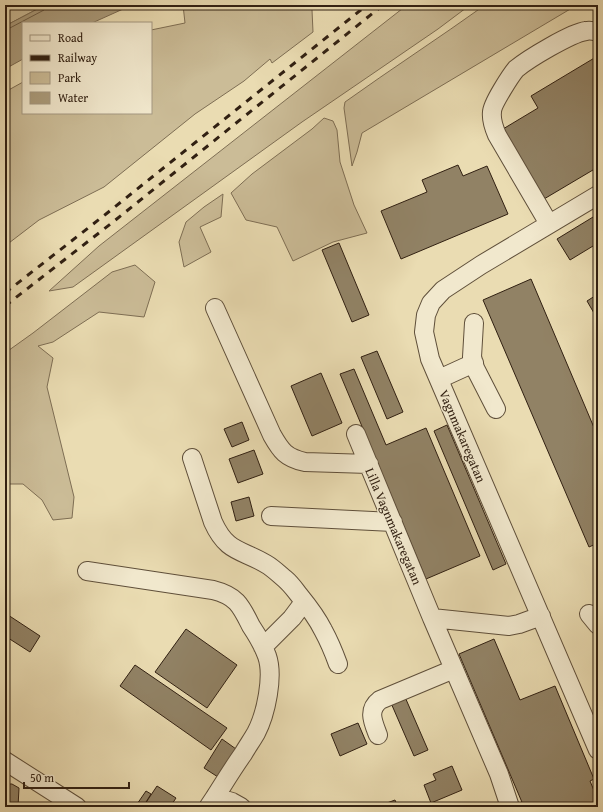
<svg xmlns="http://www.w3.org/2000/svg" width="603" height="812" viewBox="0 0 603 812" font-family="'Gentium Book Plus',serif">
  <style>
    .green { fill: #cbbc97; stroke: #7e6e54 }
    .water { fill: #ab9c7c; stroke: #7a6a52 }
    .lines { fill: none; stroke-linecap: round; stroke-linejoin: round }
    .shore { stroke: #6e5e47; stroke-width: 1 }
    .building { fill: #918265; stroke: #312012 }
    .minor-casing { stroke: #5f4f3a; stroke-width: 20 }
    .minor { stroke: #f1e8cd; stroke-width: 18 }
    .rail { stroke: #312012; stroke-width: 3; stroke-dasharray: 7 7; stroke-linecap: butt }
    .labels { text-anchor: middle; stroke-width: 3; stroke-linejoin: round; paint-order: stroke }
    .street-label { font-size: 13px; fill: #312012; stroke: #f1e8cd }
  </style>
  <rect width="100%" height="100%" fill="#eadcb2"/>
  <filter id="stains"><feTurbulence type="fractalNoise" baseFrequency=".005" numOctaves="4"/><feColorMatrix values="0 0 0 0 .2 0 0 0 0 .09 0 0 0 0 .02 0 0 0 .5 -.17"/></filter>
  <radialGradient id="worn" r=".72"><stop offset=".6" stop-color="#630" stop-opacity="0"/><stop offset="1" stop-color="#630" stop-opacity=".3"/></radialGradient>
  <path class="green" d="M5 5H45L5 26Z
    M183 5H307L312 10 313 32 272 63 270 59 244 81 195 114 104 187 39 220 5 246V92L23 82V113H151V30L185 23Z
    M407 5H470L438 29 302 122 73 287 49 291 99 246Z
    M485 5H577L362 133 357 152 352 166 344 108 345 102C391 69 439 38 485 5Z
    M324 118 333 121 337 130 340 162 354 205 367 233 333 242 293 261 277 227 246 220 231 193 252 174 312 129Z
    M223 194 221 217 200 227 211 252 184 267 179 242 186 222 204 207Z
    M135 265 155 282 144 317 99 312 53 342 38 346 53 358 47 387 74 497 72 518 53 520 42 500 23 484H5V353L33 333 112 272Z"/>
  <path class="water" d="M45 5H132L92 23H23V59L5 69V26Z"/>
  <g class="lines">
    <path class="shore" d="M5 30 8 29 44 10 46 8V5"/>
  </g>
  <path class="building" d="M596 57 598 61V167L544 199 503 129 538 108 531 96Z
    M458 165 463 176 487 166 508 214 401 259 381 211 427 192 422 180Z
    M598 214V243L570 260 557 239Z
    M339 243 369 315 352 322 322 250Z
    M531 279 598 437V543L589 547 483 300Z
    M598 294V320L587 301Z
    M377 351 403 412 387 419 361 357Z
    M354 369 386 445 426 428 480 556 426 579 340 374Z
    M321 373 342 423 312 436 291 386Z
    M242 422 249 440 232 447 224 429Z
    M447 425 506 564 493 570 434 431Z
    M254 450 263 474 238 483 229 459Z
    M249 497 254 516 236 521 231 502Z
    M5 613 40 636 30 652 5 636Z
    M186 629 237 665 207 708 155 672Z
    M494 639 520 700 555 686 594 779 590 781 598 800V807H524L459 654Z
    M135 665 227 728 211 750 120 686Z
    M405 697 428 750 414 756 391 703Z
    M358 723 367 744 340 756 331 734Z
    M222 739 236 749 218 777 204 768Z
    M452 766 462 790 431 803 424 785 436 780 433 774Z
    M5 784H12L19 788 18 807H5Z
    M157 786 176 798 170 807H143Z
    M146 791 151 794 143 807H135Z
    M395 800 398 807H376Z"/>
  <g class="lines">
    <defs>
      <path id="minor" d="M598 195 481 265 443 290 431 303 426 315 424 332 430 359 598 750
        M549 224 497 135C494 128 491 120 492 112 492 104 511 75 516 69 528 59 571 33 586 31 590 30 594 31 598 32
        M215 308 272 435C281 451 286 458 305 462L369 464
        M474 323 472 357 475 368 496 409
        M439 379 474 363
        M356 434 432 618 509 626 519 624 541 616
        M192 458 213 522C227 553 241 549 266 564 273 568 279 574 285 579 291 584 295 590 299 595 308 606 317 618 323 630 329 641 334 653 338 664
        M271 516 393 522
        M87 571 213 590C237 596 241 606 251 626 257 635 263 645 267 656 274 676 266 714 256 733 252 740 247 747 243 754 233 768 224 783 215 797
        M589 614 598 625
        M432 618 499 774 510 807
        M263 647 292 618 304 602
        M378 735C373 722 367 710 380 700L454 669
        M5 761 77 807
        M209 806 215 797 232 802 241 807"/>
    </defs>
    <use href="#minor" class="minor-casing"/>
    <use href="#minor" class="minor"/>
    <path class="rail" d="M5 293 106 214 367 5
      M5 306 113 222 383 5"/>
  </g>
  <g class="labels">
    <g class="street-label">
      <text transform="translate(463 436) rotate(67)" y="5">Vagnmakaregatan</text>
      <text transform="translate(394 526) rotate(67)" y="5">Lilla Vagnmakaregatan</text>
    </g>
  </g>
  <rect width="603" height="812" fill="none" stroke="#eadcb2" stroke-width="20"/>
  <rect x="6" y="6" width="591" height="800" fill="none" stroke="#312012" stroke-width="2"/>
  <rect x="10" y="10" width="583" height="792" fill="none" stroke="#312012"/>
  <rect x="22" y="22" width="130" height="92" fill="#f1e8cd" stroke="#a49882"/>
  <rect x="30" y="35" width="20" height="6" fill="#f1e8cd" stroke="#a49882"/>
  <text x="58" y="42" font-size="12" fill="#312012">Road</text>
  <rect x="30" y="55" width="20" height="6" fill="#312012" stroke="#a49882"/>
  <text x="58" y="62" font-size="12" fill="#312012">Railway</text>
  <rect x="30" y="72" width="20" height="12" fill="#cbbc97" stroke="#a49882"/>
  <text x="58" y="82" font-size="12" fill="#312012">Park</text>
  <rect x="30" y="92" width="20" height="12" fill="#ab9c7c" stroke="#a49882"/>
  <text x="58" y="102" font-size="12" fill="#312012">Water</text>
  <path d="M24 782v6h105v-6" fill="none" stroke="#312012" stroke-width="2"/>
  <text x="30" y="782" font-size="12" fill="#312012" stroke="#f1e8cd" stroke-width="3" paint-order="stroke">50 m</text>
  <rect width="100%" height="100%" filter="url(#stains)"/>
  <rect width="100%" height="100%" fill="url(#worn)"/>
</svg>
